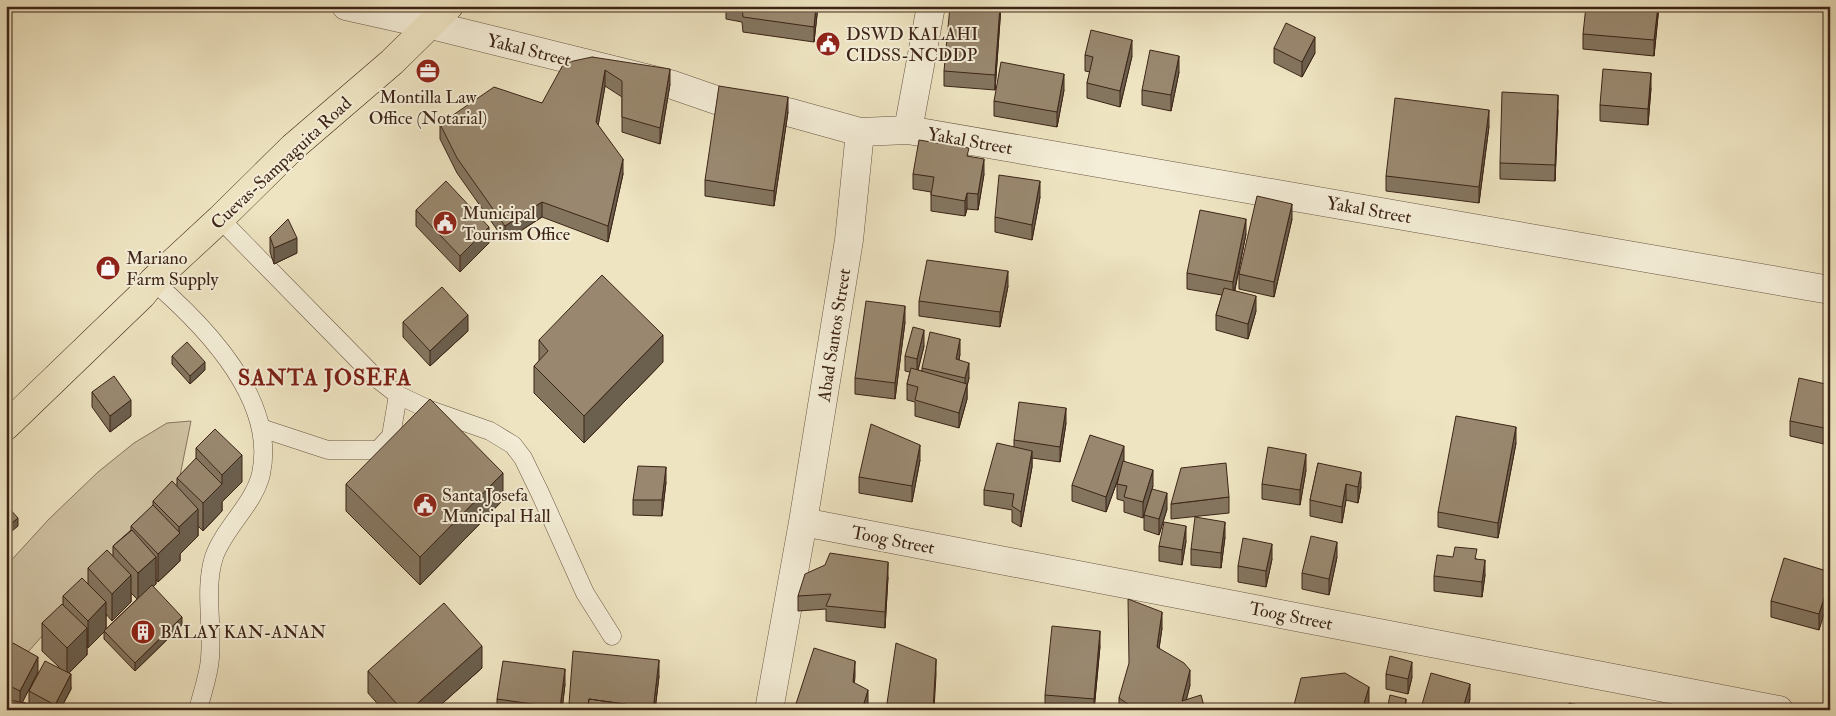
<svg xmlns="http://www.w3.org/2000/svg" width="1836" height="716" viewBox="0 0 1836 716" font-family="'IM FELL Double Pica',serif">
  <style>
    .green { fill: #d0c3a4; stroke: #86745e }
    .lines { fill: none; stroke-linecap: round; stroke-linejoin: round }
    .service-casing { stroke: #685442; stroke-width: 19 }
    .minor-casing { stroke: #685442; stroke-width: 29 }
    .primary-casing { stroke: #3c2417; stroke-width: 29 }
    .service { stroke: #f4edd7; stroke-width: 18 }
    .minor { stroke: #f4edd7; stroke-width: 28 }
    .primary { stroke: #eee4c1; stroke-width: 28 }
    .wall { fill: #84755f; stroke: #3c2417; fill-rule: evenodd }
    .shaded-wall { fill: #6b5f4e; stroke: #3c2417 }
    .building { fill: #99886f; stroke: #3c2417 }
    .labels { text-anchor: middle; stroke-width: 4; stroke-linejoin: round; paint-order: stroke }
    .poi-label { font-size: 18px; fill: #3c2417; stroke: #f4edd7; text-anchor: start }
    .street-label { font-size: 18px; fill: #3c2417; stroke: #f4edd7 }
    .district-label { font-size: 22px; font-weight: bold; letter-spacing: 1px; fill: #7a1f14; stroke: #f4edd7 }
  </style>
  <rect width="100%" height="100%" fill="#eee4c1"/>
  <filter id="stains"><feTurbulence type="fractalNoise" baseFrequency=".004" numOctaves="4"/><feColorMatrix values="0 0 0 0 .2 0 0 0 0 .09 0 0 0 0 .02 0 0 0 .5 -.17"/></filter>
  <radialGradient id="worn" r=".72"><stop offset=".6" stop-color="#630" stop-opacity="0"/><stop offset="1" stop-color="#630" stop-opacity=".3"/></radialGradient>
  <path class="green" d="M191 421 179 481 28 652 6 642V566L49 519 98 472 134 443 167 423Z"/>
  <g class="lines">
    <defs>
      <path id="service" d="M220 219 375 377 398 395 430 410 490 431 513 445 523 458 540 493 585 593 612 636
        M153 281C204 325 277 400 261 474 254 504 224 528 214 557 204 589 213 624 210 658 209 675 202 693 198 710
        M261 428 328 450H378L391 436 398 395"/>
      <path id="minor" d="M346 6 431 25 670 84 719 101 788 112 860 132
        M908 130 1830 290
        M803 522 1779 710
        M769 710 803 522 849 240 860 132 908 130 931 6"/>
      <path id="primary" d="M6 426 142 295 153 281 220 219 293 147 392 62 449 6"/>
    </defs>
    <use href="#service" class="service-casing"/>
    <use href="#minor" class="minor-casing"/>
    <use href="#primary" class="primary-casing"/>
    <use href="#service" class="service"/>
    <use href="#minor" class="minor"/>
    <use href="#primary" class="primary"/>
  </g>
  <path class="wall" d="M726 6H818L814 42 743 32 742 22 726 19Z
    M1001 6 995 90 944 86V71Z
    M1659 6 1654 56 1583 49V34Z
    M1274 48 1315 53 1302 77 1274 63Z
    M1085 55 1132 56 1120 107 1087 98V83L1090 72 1085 71Z
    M592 57 670 84 660 144 622 132V97L605 86 598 125 623 174 608 242 542 217 505 241 457 173 440 139V124L542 103Z
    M1179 72 1171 111 1142 105V90Z
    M1651 88 1648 125 1600 121V105Z
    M1064 90 1057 127 994 116V101Z
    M1558 110 1555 181 1500 179V163Z
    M788 112 774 206 705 196V180Z
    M1489 126 1479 203 1386 191V176Z
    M969 156 984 174 978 210 967 209 965 216 931 211V192L913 189V174Z
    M1040 197 1032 240 995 232V217Z
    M416 210 489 243 460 272 416 226Z
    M1292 219 1274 297 1239 289V274Z
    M1246 234 1235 290 1256 311 1248 339 1216 330V315L1222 295 1187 289V273Z
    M270 237 297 253 274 264 270 252Z
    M1008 286 1000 327 919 316V301Z
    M403 322 468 331 430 366 403 337Z
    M905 322 895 399 855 394V378Z
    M539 340 663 362 584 443 534 393V366L539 361Z
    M924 346 918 370 922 371V368L960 354 959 360 969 378 967 386V399L959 428 915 416V402L907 400V384L910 372 905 371V356Z
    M172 356 205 370 190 384 172 364Z
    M1830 385 1824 444 1790 436V421Z
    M92 392 131 416 110 432 92 407Z
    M1066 423 1060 462 1032 458V467L1021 527 1012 522V510L984 505V490L1014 447V440Z
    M1516 443 1498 538 1438 527V512Z
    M196 448 242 482 222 502V511L203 531 198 526V536L180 554V561L158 582 156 579V584L153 587 182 625 135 671 104 639V632L88 648 87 647V655L69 673 71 689 60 710H6V655L38 672 22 702 29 704V691L59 667 42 651V623L63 605V596L88 584V568L113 557V546L131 530V526L153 506V501L177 487V478L196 459ZM131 593 137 599 106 629V614L112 621 131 602Z
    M920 460 912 502 859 493V477Z
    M1124 461 1153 486 1146 509H1167L1159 535 1144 530V515L1143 518 1124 512V501L1117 499V484L1121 471 1106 512 1072 501V485Z
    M1318 463 1361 487 1358 503 1346 500 1342 523 1310 516V500Z
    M1306 470 1300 505 1262 499V484Z
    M666 482 662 516 633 515V500Z
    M346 484 503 500 420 585 346 511Z
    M1229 497V513L1171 519V504Z
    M1225 537 1221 568 1191 565V549Z
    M1186 541 1182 565 1159 561V546Z
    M1337 557 1329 595 1302 589V573Z
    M1453 557 1477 559 1485 575 1482 597 1434 591V576Z
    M1272 559 1266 587 1238 582V566Z
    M1830 572 1819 630 1771 617V601Z
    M888 577 885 628 826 621V609L798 611V596Z
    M1162 628 1159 648 1190 685 1186 699 1205 710H1119V698Z
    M1830 629V675L1826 674V659Z
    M1100 646 1094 710H1045V695Z
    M482 668 435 710H383L368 693V671Z
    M1386 674 1412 677 1408 694 1386 689Z
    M659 676 655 710H569V704Z
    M565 684 562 710H497V699Z
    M1470 699 1467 710H1421V708Z"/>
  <path class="shaded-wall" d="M816 6H818L814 42V27Z
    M1000 6H1001L995 90V75Z
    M1658 6H1659L1654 56V40Z
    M1315 37V53L1302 77V62Z
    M1132 40V56L1120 107V91Z
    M1179 56V72L1171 111V95Z
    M670 69V84L660 144V128Z
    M605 70V86L596 138V122Z
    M1651 73V88L1648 125V109Z
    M1064 74V90L1057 127V112Z
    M1558 95V110L1555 181V165Z
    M788 97V112L774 206V191Z
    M1489 110V126L1479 203V187Z
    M623 159V174L608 242V226Z
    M984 159V174L978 210V194Z
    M1040 181V197L1032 240V225Z
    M967 193V209L965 216V201Z
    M542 202V217L505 241V226Z
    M1292 204V219L1274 297V282Z
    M1246 219V234L1233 297V282Z
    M489 227V243L460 272V256Z
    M297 238V253L274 264V248Z
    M1008 271V286L1000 327V312Z
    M1256 296V311L1248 339V324Z
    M905 306V322L895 399V383Z
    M468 315V331L430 366V351Z
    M924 330V346L917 374V359Z
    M663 335V362L584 443V416Z
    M960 339V354L956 375V359Z
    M205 362V370L190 384V376Z
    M969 363V378L967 386V399L959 428V413L965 390V378Z
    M131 400V416L110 432V416Z
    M1830 400V415L1824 444V428Z
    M1066 408V423L1060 462V447Z
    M1516 427V443L1498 538V523Z
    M920 445V460L912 502V486Z
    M1124 446V462L1106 512V497Z
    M1032 451V467L1021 527V512Z
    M1306 454V470L1300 505V490Z
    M242 455V482L222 502V511L203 531V503L222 484V475Z
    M666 467V482L662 516V500Z
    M1153 470V486L1143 518V502Z
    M1361 472V487L1358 503V487Z
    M503 473V500L420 585V557Z
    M1346 484V500L1342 523V507Z
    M1167 493V509L1159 535V519Z
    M198 509V536L180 554V561L158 582V554L179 534V527Z
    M18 518V526L6 536V528Z
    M1225 522V537L1221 568V553Z
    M1186 526V541L1182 565V550Z
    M1337 542V557L1329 595V579Z
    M1272 544V559L1266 587V571Z
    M156 557V584L138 601V573Z
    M1485 560V575L1482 597V582Z
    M888 562V577L885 628V612Z
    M131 575V602L112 621V594Z
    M1830 580V595L1819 630V614Z
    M106 602V630L88 648V621Z
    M1162 612V628L1157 663V647Z
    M182 617V625L135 671V663Z
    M87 628V655L67 675V648Z
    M1100 631V646L1094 710V699Z
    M482 646V668L435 710H410Z
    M38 657V672L20 707V691Z
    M936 659V675L934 710H933Z
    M659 660V676L655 710H653Z
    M855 661V677L853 697V682Z
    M1412 662V677L1408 694V679Z
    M565 669V684L562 710H560Z
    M1190 670V685L1184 710 1182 701Z
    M71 674V689L60 710H55V705Z
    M1470 684V699L1467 710H1464V705Z
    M1369 687V703L1367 710H1362Z
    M868 690V706L866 710H862Z
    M1406 699V710H1404Z"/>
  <path class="building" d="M739 6H816L814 27 743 17 742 7Z
    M950 6H1000L995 75 944 71Z
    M1586 6H1658L1654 40 1583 34Z
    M1286 23 1315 37 1302 62 1274 48Z
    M1091 30 1132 40 1120 91 1087 83 1093 57 1085 55Z
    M1150 50 1179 56 1171 95 1142 90Z
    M592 57 670 69 660 128 622 117V81L605 70 596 122 623 159 608 226 542 202 505 226 457 158 440 124 494 87 542 103 564 63Z
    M1001 62 1064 74 1057 112 994 101Z
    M1603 69 1651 73 1648 109 1600 105Z
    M719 86 788 97 774 191 705 180Z
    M1502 92 1558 95 1555 165 1500 163Z
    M1395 98 1489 110 1479 187 1386 176Z
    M919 140 969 148 967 156 984 159 978 194 967 193 965 201 931 195 934 177 913 174Z
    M999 175 1040 181 1032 225 995 217Z
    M446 181 489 227 460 256 416 210Z
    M1257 196 1292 204 1274 282 1239 274Z
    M1200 210 1246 219 1233 282 1187 273Z
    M288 219 297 238 274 248 270 237Z
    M927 260 1008 271 1000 312 919 301Z
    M602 275 663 335 584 416 534 366 548 351 539 340Z
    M442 287 468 315 430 351 403 322Z
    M1224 288 1256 296 1248 324 1216 315Z
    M866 301 905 306 895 383 855 378Z
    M913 327 924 330 917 359 905 356Z
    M930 332 960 339 956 359 969 363 965 378 922 368Z
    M187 342 205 362 190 376 172 356Z
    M911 368 967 384 959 413 915 400 918 387 907 384Z
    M114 376 131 400 110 416 92 392Z
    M1799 378 1830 385V400L1824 428 1790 421Z
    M430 399 503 473 420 557 346 484Z
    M1019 402 1066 408 1060 447 1014 440Z
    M1456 416 1516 427 1498 523 1438 512Z
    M871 424 920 445 912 486 859 477Z
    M215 429 242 455 222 475 196 448Z
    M1090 435 1124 446 1106 497 1072 485Z
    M997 443 1032 451 1021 512 1012 506 1014 494 984 490Z
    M1268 447 1306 454 1300 490 1262 484Z
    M196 458 222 484 203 503 177 478Z
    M1123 461 1153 470 1143 502 1124 497 1127 486 1117 484Z
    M1226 463 1229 497 1171 504 1181 468Z
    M1318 463 1361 472 1358 487 1346 484 1342 507 1310 500Z
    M638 466 666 467 662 500H633Z
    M172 481 198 509 179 527 153 501Z
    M1152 489 1167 493 1159 519 1144 515Z
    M6 505 18 518 6 528Z
    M153 505 180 533 158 554 131 526Z
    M1195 517 1225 522 1221 553 1191 549Z
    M1164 522 1186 526 1182 550 1159 546Z
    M132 530 156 557 138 573 113 546Z
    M1311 536 1337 542 1329 579 1302 573Z
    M1243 538 1272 544 1266 571 1238 566Z
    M1455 547 1477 549 1475 559 1485 560 1482 582 1434 576 1437 555 1453 557Z
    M107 550 131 575 112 594 88 568Z
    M830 553 888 562 885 612 826 606 831 594 798 596 805 574 825 565Z
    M1784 558 1830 572V580L1819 614 1771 601Z
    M82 578 106 602 88 621 63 596Z
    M152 585 182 617 135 663 104 631Z
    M1128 599 1162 612 1157 647 1184 663 1190 670 1182 701 1201 695 1205 710H1137L1119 698 1129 663Z
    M444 603 482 646 410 710H402L368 671Z
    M62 604 87 628 67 648 42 623Z
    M1052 626 1100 631 1094 699 1045 695Z
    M1830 629V659H1826Z
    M13 643 38 657 20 691 6 684V655Z
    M896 643 936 659 933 710H886Z
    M814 648 855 661 853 682 868 690 862 710H794Z
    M573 651 659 660 653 710H645V707L589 699 588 706 569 704Z
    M1390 656 1412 662 1408 679 1386 674Z
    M45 661 71 674 55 705 29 691Z
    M503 661 565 669 560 708 497 699Z
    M1345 673 1369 687 1362 710 1293 709 1301 678Z
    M1431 673 1470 684 1464 705 1458 704 1456 710H1426L1421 708Z
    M1390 695 1406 699 1404 710H1387Z
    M6 699 45 708V710H6Z
    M589 699 645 707 644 710H588Z
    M1569 703 1604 710H1568Z
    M65 704 87 710H64Z"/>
  <defs>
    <symbol id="civic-disc" viewBox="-11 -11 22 22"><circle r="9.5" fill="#8f2418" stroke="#f4edd7"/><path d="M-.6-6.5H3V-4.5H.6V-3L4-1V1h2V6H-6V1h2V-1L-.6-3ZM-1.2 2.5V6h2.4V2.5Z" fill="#fff"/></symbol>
    <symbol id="office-disc" viewBox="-11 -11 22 22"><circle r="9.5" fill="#8f2418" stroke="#f4edd7"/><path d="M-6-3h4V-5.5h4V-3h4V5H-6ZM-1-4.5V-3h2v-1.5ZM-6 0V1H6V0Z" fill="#fff"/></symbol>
    <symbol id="shop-disc" viewBox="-11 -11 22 22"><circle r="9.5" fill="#8f2418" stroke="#f4edd7"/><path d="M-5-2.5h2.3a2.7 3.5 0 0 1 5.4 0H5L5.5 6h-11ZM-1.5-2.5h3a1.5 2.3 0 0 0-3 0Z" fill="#fff"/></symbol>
    <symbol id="building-disc" viewBox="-11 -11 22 22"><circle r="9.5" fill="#8f2418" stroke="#f4edd7"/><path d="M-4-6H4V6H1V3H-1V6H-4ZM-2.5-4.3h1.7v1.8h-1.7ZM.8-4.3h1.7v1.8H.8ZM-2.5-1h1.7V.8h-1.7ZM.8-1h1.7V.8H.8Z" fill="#fff"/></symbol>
  </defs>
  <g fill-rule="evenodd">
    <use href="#civic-disc" x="814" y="30" width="28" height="28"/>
    <use href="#office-disc" x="414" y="57" width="28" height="28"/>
    <use href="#civic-disc" x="431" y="209" width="28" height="28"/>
    <use href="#shop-disc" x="94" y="254" width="28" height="28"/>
    <use href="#civic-disc" x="411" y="491" width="28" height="28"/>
    <use href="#building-disc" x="129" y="618" width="28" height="28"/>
  </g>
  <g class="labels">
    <g class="poi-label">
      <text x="846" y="40">DSWD KALAHI<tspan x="846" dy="21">CIDSS-NCDDP</tspan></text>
      <text x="428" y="103" text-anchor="middle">Montilla Law<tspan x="428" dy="21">Office (Notarial)</tspan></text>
      <text x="462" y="219">Municipal<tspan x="462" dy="21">Tourism Office</tspan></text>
      <text x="126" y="264">Mariano<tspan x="126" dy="21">Farm Supply</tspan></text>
      <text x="442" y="501">Santa Josefa<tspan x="442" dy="21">Municipal Hall</tspan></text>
      <text x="160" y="638">BALAY KAN-ANAN</text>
    </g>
    <g class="street-label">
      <text transform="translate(529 50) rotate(14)" y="6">Yakal Street</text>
      <text transform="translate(970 141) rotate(10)" y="6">Yakal Street</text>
      <text transform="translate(281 163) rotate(-43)" y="6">Cuevas-Sampaguita Road</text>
      <text transform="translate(1369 210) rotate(10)" y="6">Yakal Street</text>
      <text transform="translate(834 335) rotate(-81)" y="6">Abad Santos Street</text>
      <text transform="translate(893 540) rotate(11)" y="6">Toog Street</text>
      <text transform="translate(1291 616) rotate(11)" y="6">Toog Street</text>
    </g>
    <g class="district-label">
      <text x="325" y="385">SANTA JOSEFA</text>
    </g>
  </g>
  <rect width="1836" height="716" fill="none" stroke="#eee4c1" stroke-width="25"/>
  <rect x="8" y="8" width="1821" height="701" fill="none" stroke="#3c2417" stroke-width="2.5"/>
  <rect x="12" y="12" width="1811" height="691" fill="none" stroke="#3c2417"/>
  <rect width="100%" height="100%" filter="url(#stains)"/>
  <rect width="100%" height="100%" fill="url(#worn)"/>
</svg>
